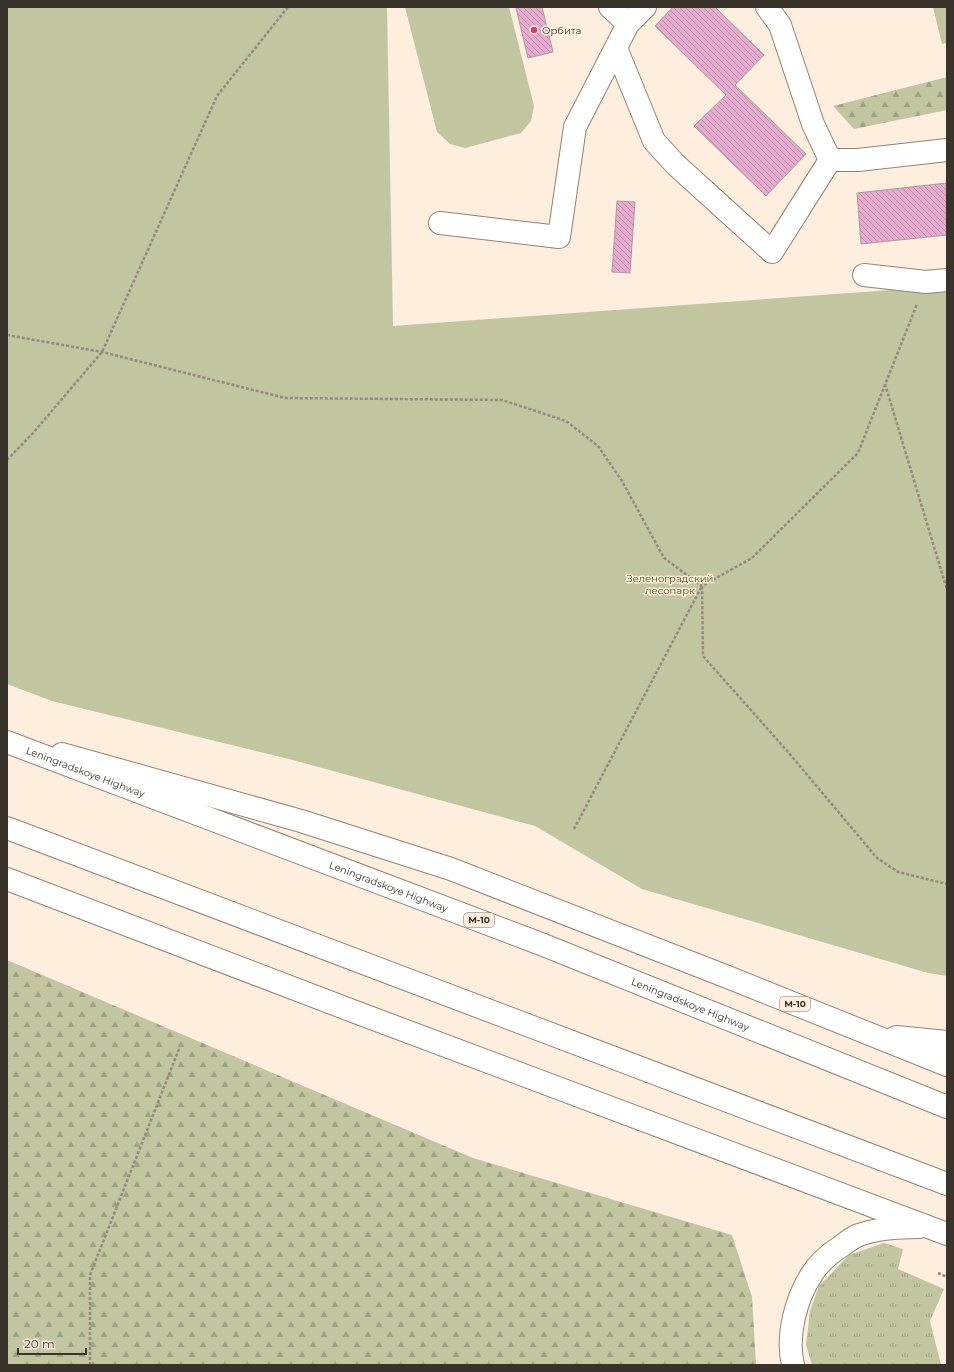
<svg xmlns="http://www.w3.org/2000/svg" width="954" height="1372" viewBox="0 0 954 1372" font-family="Montserrat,sans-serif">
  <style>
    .grass { fill: url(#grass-tufts) }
    .forest { fill: url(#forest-firs) }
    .park { fill: #c1c5a0 }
    .building { fill: url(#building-back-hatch); stroke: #ad99a4 }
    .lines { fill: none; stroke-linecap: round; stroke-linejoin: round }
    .minor-casing { stroke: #928475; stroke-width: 24 }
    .major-casing { stroke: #928475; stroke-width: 24 }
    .highway-casing { stroke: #928475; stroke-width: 24 }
    .path { stroke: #93887c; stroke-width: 2.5; stroke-dasharray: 3 2; stroke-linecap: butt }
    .minor { stroke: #fff; stroke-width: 22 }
    .major { stroke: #fff; stroke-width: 22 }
    .highway { stroke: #fff; stroke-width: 22 }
    .poi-dot { fill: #d0416b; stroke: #feeedd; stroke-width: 1.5 }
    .labels { text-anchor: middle; stroke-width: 3; stroke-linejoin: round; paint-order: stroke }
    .shield { fill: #feeedd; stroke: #746b61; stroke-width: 1 }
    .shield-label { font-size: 9px; font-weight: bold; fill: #39332c }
    .poi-label { font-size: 10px; fill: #39332c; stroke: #feeedd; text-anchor: start }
    .park-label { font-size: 10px; fill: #4d5108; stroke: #feeedd }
    .street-label { font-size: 10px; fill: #39332c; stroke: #feeedd }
  </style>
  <defs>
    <pattern id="grass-tufts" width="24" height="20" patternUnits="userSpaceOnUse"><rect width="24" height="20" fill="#c1c5a0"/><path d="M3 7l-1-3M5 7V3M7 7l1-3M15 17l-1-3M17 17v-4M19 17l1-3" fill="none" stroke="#9ea183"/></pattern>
    <pattern id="forest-firs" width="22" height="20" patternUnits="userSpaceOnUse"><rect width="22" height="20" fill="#c1c5a0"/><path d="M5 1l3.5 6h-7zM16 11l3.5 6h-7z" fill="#9ea183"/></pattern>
    <pattern id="building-back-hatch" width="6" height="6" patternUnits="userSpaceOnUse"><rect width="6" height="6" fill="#e6accf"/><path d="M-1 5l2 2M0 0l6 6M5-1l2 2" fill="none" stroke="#bb8da8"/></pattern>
  </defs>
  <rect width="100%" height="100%" fill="#feeedd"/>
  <path class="grass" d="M884 1243 903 1249 898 1269 944 1289 930 1321 941 1365H812L806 1345 810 1311 819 1286 849 1255Z"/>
  <path class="forest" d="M947 77V110L854 129 833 106Z
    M7 960 473 1158 732 1235 752 1297 756 1365H7Z"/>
  <path class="park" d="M7 7H387L393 326 947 286V976L928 973 642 889 535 826 289 759 52 701 7 684Z
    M405 7H509L534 106 531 121 521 133 465 148 450 144 437 132Z
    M933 7H947V43L942 44Z"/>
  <path class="building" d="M521 7H542L553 52 528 58 516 8Z
    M673 7H715L764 55 735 85 806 154 766 196 694 126 726 95 655 26Z
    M947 183V235L861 244 857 193Z
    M617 201 635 202 630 273 612 272Z"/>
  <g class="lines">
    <defs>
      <path id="minor" d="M610 7 628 24
        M767 7 780 25 813 124 830 160H858L947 150
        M616 48 654 141 676 165 772 252 830 160
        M440 223 559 237 575 127 628 24 645 7
        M864 275 926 282 947 280"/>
      <path id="major" d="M62 754 301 821 451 869 725 976 947 1065
        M7 879 358 1013 947 1234
        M896 1037 947 1042
        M793 1365C786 1336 796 1298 812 1274 819 1262 832 1252 843 1245 848 1241 853 1237 859 1235 878 1228 899 1227 919 1227"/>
      <g id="highway">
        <path id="s1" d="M7 742 541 944 947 1107"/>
        <path d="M7 828 947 1184"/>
      </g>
    </defs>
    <use href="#minor" class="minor-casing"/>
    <use href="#major" class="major-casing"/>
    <use href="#highway" class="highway-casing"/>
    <path class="path" d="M7 335 102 352 285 398 502 400 566 421 598 446 622 481 664 558 702 586 752 558 858 453 917 304
      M885 384 947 590
      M7 460 33 433 102 352 217 96 288 7
      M574 829 702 586 703 656 788 752 877 858 898 872 947 884
      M938 1273 947 1277
      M90 1365V1275L179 1049"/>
    <use href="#minor" class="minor"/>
    <use href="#major" class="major"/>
    <use href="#highway" class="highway"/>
  </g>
  <circle class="poi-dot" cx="534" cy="30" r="4"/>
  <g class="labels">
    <g class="shield">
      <rect x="464" y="913" width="30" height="14" rx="3"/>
      <rect x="780" y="997" width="30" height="14" rx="3"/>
    </g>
    <g class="shield-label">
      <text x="479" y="923">М-10</text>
      <text x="795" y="1007">М-10</text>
    </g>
    <g class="poi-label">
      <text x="542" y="34">Орбита</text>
    </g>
    <g class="park-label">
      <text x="670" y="582">Зеленоградский<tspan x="670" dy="12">лесопарк</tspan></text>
    </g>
    <g class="street-label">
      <text dy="4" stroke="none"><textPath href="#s1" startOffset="84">Leningradskoye Highway</textPath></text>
      <text dy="4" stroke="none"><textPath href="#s1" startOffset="408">Leningradskoye Highway</textPath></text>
      <text dy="4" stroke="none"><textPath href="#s1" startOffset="732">Leningradskoye Highway</textPath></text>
    </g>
  </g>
  <rect width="954" height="1372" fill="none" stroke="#39332c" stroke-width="16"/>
  <path d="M18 1348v6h68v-6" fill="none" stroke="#39332c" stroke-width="2"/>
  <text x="24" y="1348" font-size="12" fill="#39332c" stroke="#feeedd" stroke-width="3" paint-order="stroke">20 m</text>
</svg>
